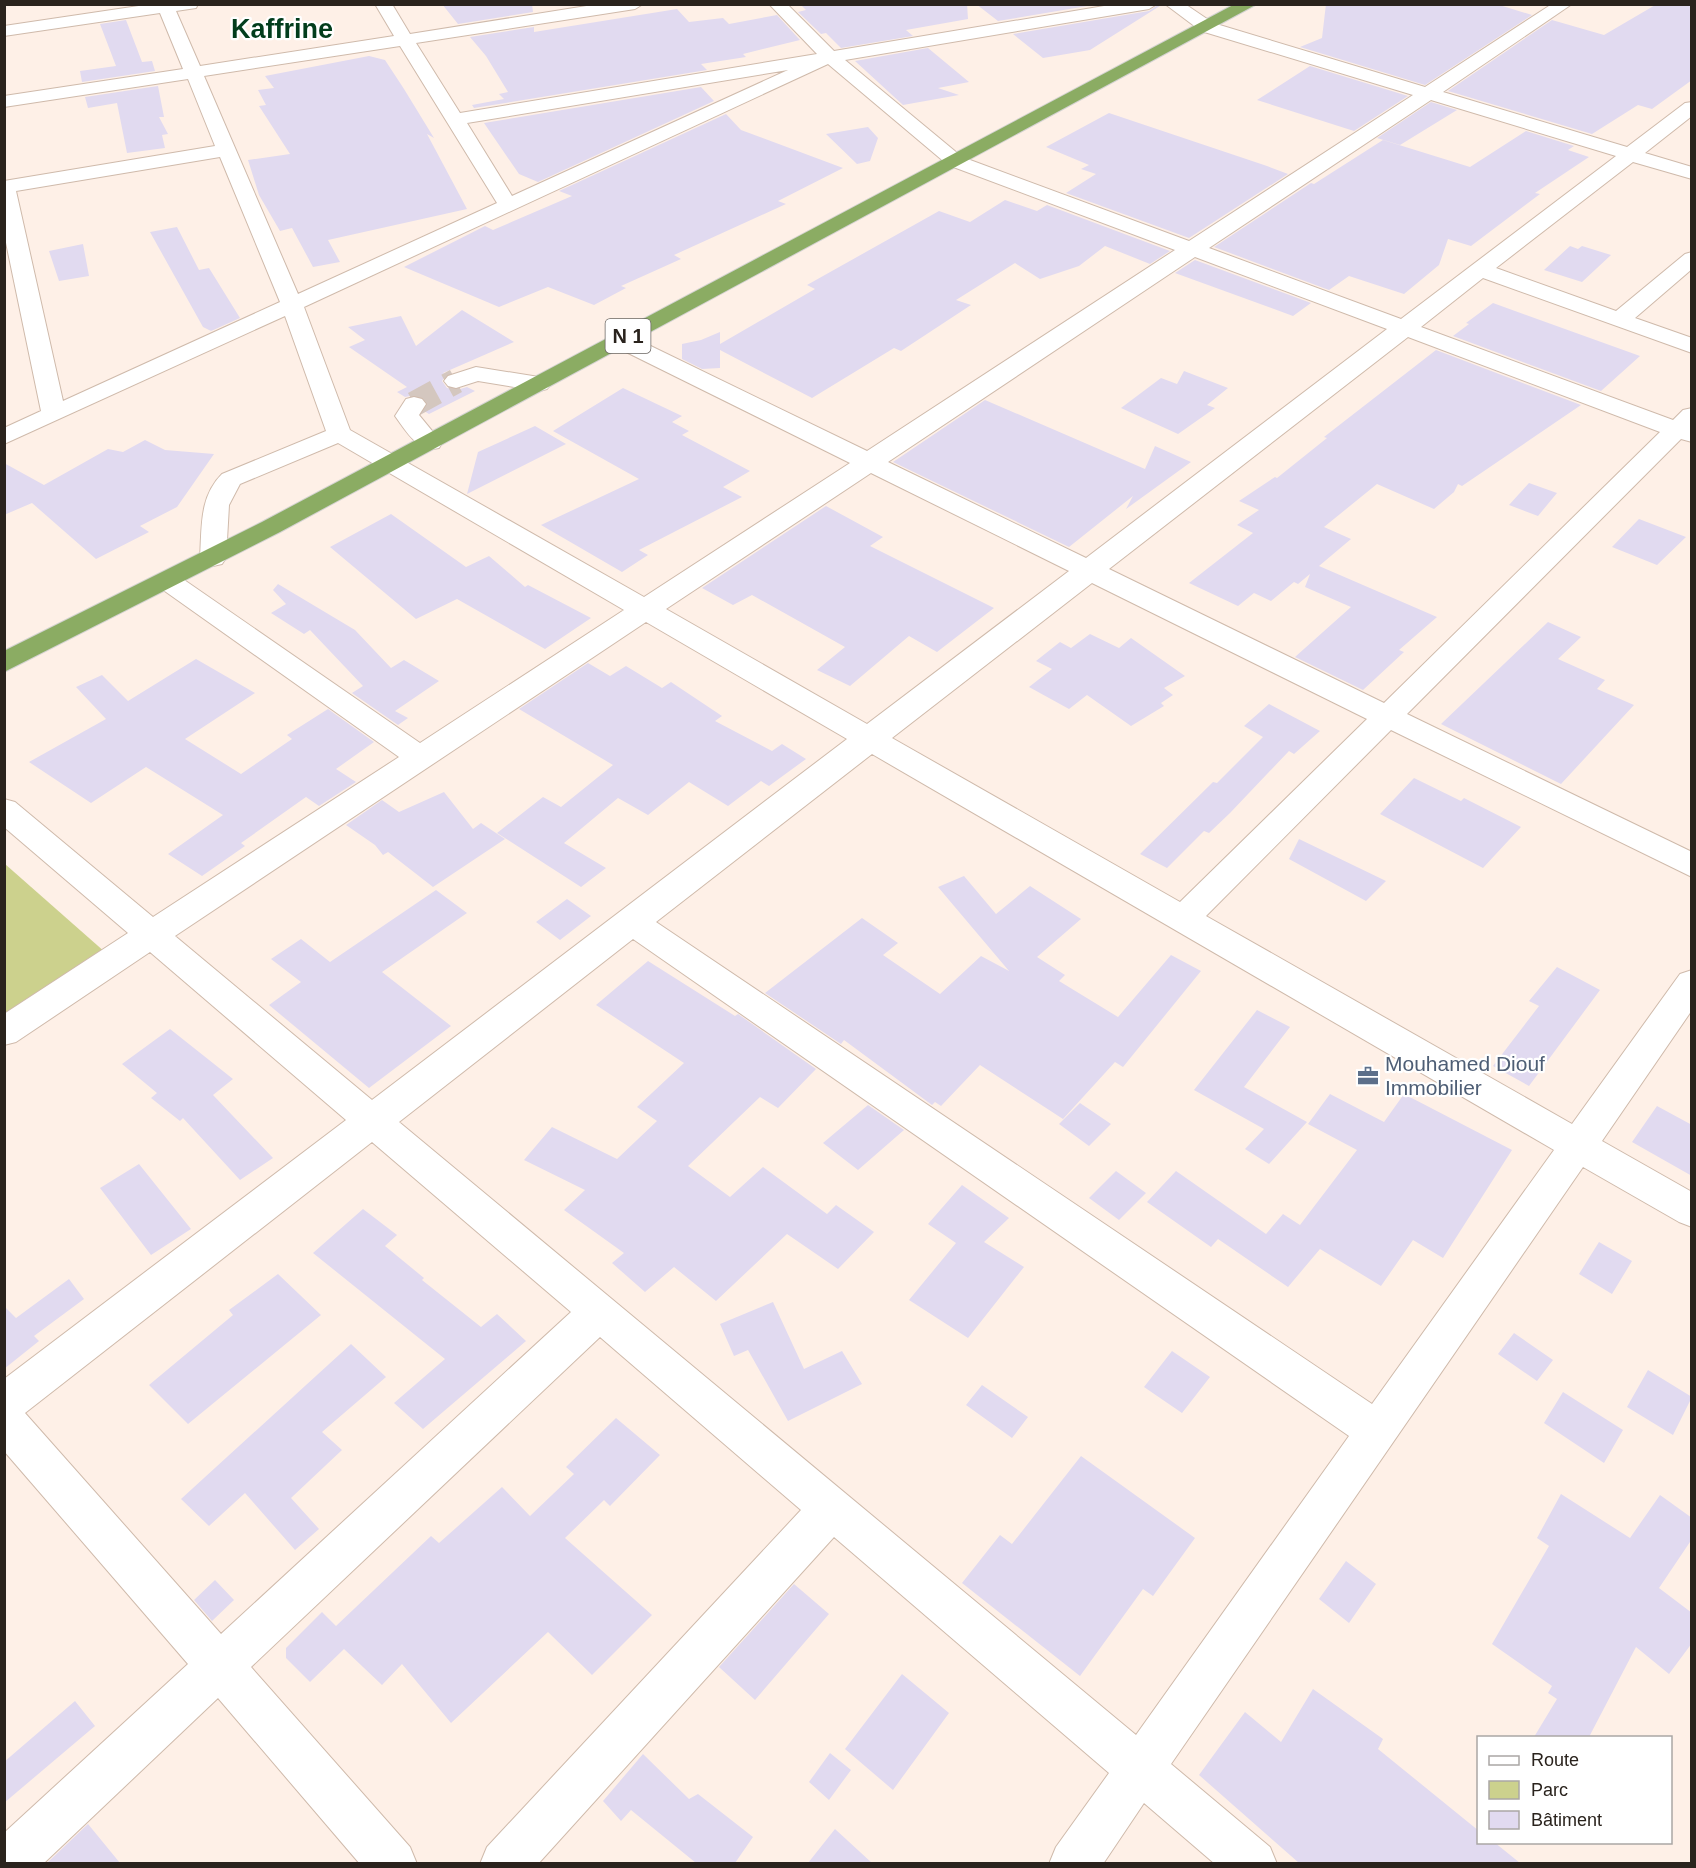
<svg xmlns="http://www.w3.org/2000/svg" width="1696" height="1868" viewBox="0 0 1696 1868" font-family="Arial,sans-serif">
  <style>
    .green { fill: #ccd18d }
    .building { fill: #e1daf0 }
    .lines { fill: none; stroke-linecap: round; stroke-linejoin: round }
    .minor-tunnel { stroke: #d4c7bf; stroke-width: 25; stroke-dasharray: 25 13; stroke-linecap: butt }
    .minor-casing { stroke: #cfbaab; stroke-width: 2 }
    .highway-casing { stroke: #d4d3d2; stroke-width: 2 }
    .minor { fill: #fff; fill-rule: evenodd }
    .highway { fill: #8bac63; fill-rule: evenodd }
    .labels { text-anchor: middle; stroke-width: 4.5; stroke-linejoin: round; paint-order: stroke }
    .shield { fill: #fff; stroke: #6a6561; stroke-width: 1.5 }
    .shield-label { font-size: 20px; font-weight: bold; fill: #2a231d }
    .service-label { font-size: 21px; fill: #4e5e75; stroke: #fff; text-anchor: start }
    .far-town-label { font-size: 27px; font-weight: bold; fill: #023d1c; stroke: #fff }
  </style>
  <rect width="100%" height="100%" fill="#fef0e7"/>
  <path class="green" d="M5 864 106 953 5 1017Z"/>
  <path class="building" d="M442 4H532L533 12 458 24Z
    M800 4H967L968 19 906 30 913 36 841 48 826 33 821 34 798 12 806 10Z
    M976 4H1099L998 21Z
    M1159 4H1163L1090 50 1043 58 1013 34 1149 11Z
    M1326 4H1496L1532 15 1425 85 1300 47 1322 38Z
    M1657 4H1692V80L1652 109 1638 105 1592 134 1448 91 1552 20 1604 35Z
    M677 9 689 22 723 18 729 24 777 15 800 40 743 54 746 57 701 64 707 70 474 108 472 105 504 99 499 94 508 92 486 56 470 37 534 27V32Z
    M126 20 142 62 152 61 155 71 82 82 80 71 116 66 100 24Z
    M928 48 969 82 938 88 959 95 903 105 855 61Z
    M369 56 385 60 404 89 434 138 427 134 467 209 328 240 340 262 313 267 292 228 280 231 259 195 248 160 290 154 259 106 266 105 258 90 274 88 265 76Z
    M1310 66 1408 96 1354 131 1257 100Z
    M158 86 164 117H159L168 134 162 135 165 148 127 153 117 103 88 108 85 97Z
    M701 87 714 101 538 182 519 174 484 123Z
    M1431 102 1457 110 1400 145 1377 138Z
    M1109 113 1267 166 1288 174 1189 238 1066 193 1096 174 1081 169 1089 165 1046 147Z
    M726 114 741 130 843 168 778 201 786 204 674 255 681 259 621 286 626 288 594 305 548 287 499 307 404 267 485 226 493 230 572 196 559 191Z
    M868 127 878 138 870 161 857 164 826 134Z
    M1526 131 1574 146 1568 150 1589 157 1535 193 1540 194 1471 246 1448 239 1439 265 1404 294 1349 276 1329 290 1214 247 1311 183 1314 184 1383 140 1470 167Z
    M1005 200 1037 211 1047 205 1170 251 1150 264 1105 246 1079 266 1040 279 1015 263 956 300 971 305 901 351 894 348 812 398 720 350V368L702 369 682 359V344L701 340 720 332V344L815 289 807 285 939 211 970 222Z
    M177 227 199 270 209 268 240 318 211 331 203 327 150 232Z
    M83 244 89 276 59 281 49 251Z
    M1570 246 1578 249 1582 246 1611 255 1582 282 1544 270Z
    M1195 260 1311 303 1293 316 1175 273Z
    M1493 303 1640 356 1601 391 1453 336 1469 324 1466 323Z
    M462 310 514 342 443 373 446 375 442 381 447 388 457 390 467 387 475 391 429 414 424 411 428 404 424 398 415 395 405 397 397 392 407 387 349 347 365 340 348 327 401 316 416 346Z
    M1436 350 1581 405 1462 486 1458 484 1454 492 1434 509 1377 484 1324 527 1351 539 1319 566 1437 617 1399 650 1404 652 1363 690 1295 657 1351 607 1305 587 1310 574 1298 584 1294 582 1271 601 1254 593 1238 606 1189 583 1253 533 1237 525 1259 510 1239 501 1275 477 1277 478 1327 438 1324 437Z
    M1184 371 1228 388 1207 405 1215 408 1178 434 1121 408 1161 378 1177 384Z
    M623 388 682 416 672 422 689 431 682 435 750 471 723 487 742 497 639 550 648 555 622 572 541 525 639 479 553 431Z
    M985 400 1145 469 1155 446 1191 462 1126 509 1133 496 1069 547 893 462Z
    M535 426 566 444 467 494 478 452Z
    M145 440 165 450 214 454 177 507 140 526 149 532 96 559 32 503 4 515V463L44 485 108 449 123 452Z
    M1529 483 1557 493 1538 516 1509 505Z
    M826 506 883 537 870 546 994 608 937 652 909 636 850 686 817 670 845 647 752 595 733 605 702 588Z
    M391 514 466 567 489 556 525 587 528 585 591 618 545 649 457 599 416 619 330 547Z
    M1639 519 1686 537 1657 565 1612 547Z
    M278 584 355 630 391 668 404 660 439 681 395 711 408 718 398 725 352 693 363 686 310 630 304 634 271 613 286 604 273 590Z
    M1548 622 1581 637 1558 659 1605 680 1597 689 1634 705 1561 784 1441 724Z
    M1090 634 1119 648 1131 638 1185 676 1164 688 1173 695 1161 703 1164 706 1131 726 1087 695 1069 709 1029 687 1052 669 1036 661 1060 642 1071 648Z
    M196 659 255 693 185 739 241 774 292 739 287 735 328 709 374 742 336 769 356 782 319 806 306 797 241 843 245 846 202 876 168 854 223 815 146 767 91 803 29 762 106 719 76 687 102 675 128 701Z
    M588 663 610 676 626 666 662 688 671 682 722 716 715 721 772 751 782 744 806 759 769 786 761 781 728 806 689 782 648 815 618 798 564 843 606 868 581 887 497 833 543 797 561 807 613 765 519 709Z
    M1269 704 1320 731 1294 754 1289 751 1230 813 1209 833 1204 831 1167 868 1140 854 1213 782 1217 783 1263 737 1244 726Z
    M1414 778 1461 801 1464 798 1521 827 1483 868 1380 814Z
    M444 792 473 829 481 823 505 839 433 887 388 852 383 855 375 845 346 825 382 800 399 812Z
    M1299 839 1386 881 1366 901 1289 859Z
    M964 876 996 914 1030 886 1081 919 1037 957 1065 975 1059 981 1118 1017 1171 955 1201 971 1123 1067 1115 1062 1063 1119 980 1065 941 1106 935 1102 932 1105 844 1040 841 1044 765 993 862 918 898 943 883 955 940 994 981 956 1009 971 938 887Z
    M436 890 467 913 382 972 451 1026 369 1088 269 1005 301 982 271 959 301 939 330 962Z
    M567 899 591 916 560 940 536 922Z
    M648 961 735 1016 738 1014 816 1069 778 1108 760 1097 688 1166 730 1197 763 1167 827 1214 836 1205 874 1232 838 1269 787 1234 716 1301 674 1267 645 1292 612 1263 624 1253 564 1210 585 1190 524 1160 552 1127 617 1159 657 1121 637 1107 684 1063 596 1005Z
    M1557 967 1600 990 1529 1086 1493 1066 1539 1006 1529 1001Z
    M1257 1010 1290 1027 1244 1087 1307 1122 1269 1164 1245 1149 1264 1129 1194 1090Z
    M170 1029 233 1079 213 1095 273 1158 240 1180 183 1118 180 1121 151 1098 157 1093 122 1064Z
    M1330 1094 1384 1122 1404 1094 1512 1150 1443 1258 1413 1240 1381 1286 1320 1249 1288 1287 1218 1239 1211 1247 1147 1202 1176 1171 1266 1234 1283 1214 1300 1225 1357 1150 1308 1124Z
    M1080 1103 1111 1124 1089 1146 1059 1124Z
    M868 1105 904 1130 858 1170 823 1143Z
    M1657 1106 1692 1125V1176L1632 1142Z
    M139 1164 191 1229 151 1255 100 1188Z
    M1116 1171 1146 1193 1119 1220 1089 1198Z
    M962 1185 1009 1218 984 1242 1024 1267 968 1338 909 1300 956 1243 928 1224Z
    M363 1209 397 1235 385 1246 424 1278 422 1280 481 1327 497 1314 526 1341 423 1429 394 1403 445 1359 313 1253Z
    M1599 1242 1632 1261 1612 1294 1579 1274Z
    M278 1274 321 1315 188 1424 149 1385 233 1315 229 1310Z
    M69 1279 84 1299 34 1336 39 1341 4 1369V1306L16 1318Z
    M773 1302 804 1369 842 1351 862 1384 788 1421 748 1350 734 1356 720 1324Z
    M1514 1333 1553 1360 1537 1381 1498 1354Z
    M351 1344 386 1377 322 1432 342 1450 291 1498 319 1529 295 1550 245 1493 209 1526 181 1499Z
    M1172 1351 1210 1377 1182 1413 1144 1387Z
    M1648 1370 1692 1397 1673 1435 1627 1407Z
    M982 1385 1028 1417 1012 1438 966 1405Z
    M1563 1392 1623 1430 1604 1463 1544 1423Z
    M616 1418 660 1455 610 1506 604 1500 565 1538 652 1615 592 1675 548 1632 451 1723 402 1664 382 1685 344 1649 310 1682 286 1658V1648L322 1612 336 1626 431 1536 439 1543 502 1487 530 1516 574 1474 566 1467Z
    M1081 1456 1195 1538 1153 1596 1143 1589 1080 1676 962 1583 1000 1535 1012 1544Z
    M1561 1494 1630 1538 1660 1495 1692 1518V1539L1659 1588 1692 1613V1643L1669 1674 1636 1647 1589 1737H1534L1557 1699 1548 1693 1552 1686 1492 1644 1549 1546 1537 1538Z
    M1346 1561 1376 1584 1349 1623 1319 1599Z
    M215 1580 234 1600 212 1621 194 1600Z
    M794 1584 829 1614 755 1700 719 1667Z
    M902 1674 949 1713 893 1790 845 1749Z
    M1313 1689 1383 1739 1378 1749 1479 1831V1842H1494L1520 1863H1299L1199 1775 1245 1712 1281 1742Z
    M75 1701 95 1726 4 1803V1762Z
    M830 1753 851 1770 829 1800 809 1782Z
    M643 1754 689 1799 698 1794 753 1837 735 1863H696L631 1810 621 1821 603 1801Z
    M88 1824 120 1863H47Z
    M835 1829 872 1863H808Z"/>
  <g class="lines">
    <path class="minor-tunnel" d="M414 404 456 381"/>
    <defs>
      <path id="minor" d="M152 4H198L196 8 176 11 200 66 394 36 375 4H392L410 34 599 4H643L635 9 416 43 460 113 817 54 769 4H787L834 51 1116 4H1157L1149 9 845 60 962 157 1189 241 1413 95 1201 31 1165 4H1185L1213 23 1425 87 1552 4H1572L1443 92 1627 147 1685 103 1692 102V116L1645 153 1692 167V179L1633 162 1496 268 1616 311 1685 254 1692 252V269L1635 318 1692 338V353L1483 278 1421 327 1673 420 1683 410 1692 408V442L1681 439 1407 714 1692 852V877L1391 730 1206 916 1572 1124 1680 974 1692 970V1010L1602 1141 1692 1192V1227L1679 1222 1583 1167 1171 1764 1270 1847 1277 1864H1215L1144 1803 1103 1864H1049L1056 1847 1109 1773 834 1537 538 1864H480L487 1847 801 1510 600 1337 251 1667 410 1847 417 1864H360L218 1698 43 1864H4V1833L188 1664 4 1451V1379L346 1120 150 952 16 1042 4 1045V1014L128 933 4 827V799L15 802 153 917 399 757 159 587 155 581 159 575 168 573 177 575 420 743 624 610 338 443 240 484 229 505 226 558 222 564 213 566 204 564 200 558C202 527 199 497 222 474L326 431 285 316 4 444V428L41 411 4 233V181L215 146 188 79 4 107V96L183 69 160 13 4 36V26ZM400 46 497 203 298 294 204 76ZM828 64 948 165 1175 250 867 451 628 335H612L609 340 612 345 850 463 644 597 350 430 304 307ZM788 70 512 196 467 123ZM1431 100 1616 156 1401 319 1209 248ZM220 157 280 302 63 401 16 191ZM1195 257 1387 329 1086 558 888 462ZM1408 337 1660 432 1384 703 1109 569ZM871 473 1069 571 867 724 666 609ZM1092 583 1367 719 1180 902 892 738ZM646 622 847 739 372 1100 175 936ZM872 754 1554 1150 1372 1404 656 922ZM633 939 1349 1436 1136 1735 399 1122ZM372 1142 571 1312 221 1634 25 1413Z
        M476 367 539 377 547 379 551 384 547 389 539 391 478 381 456 388 448 386 444 381 448 376Z
        M414 397 422 399 426 404 419 415 442 443 439 448C418 453 406 431 395 416L406 399Z"/>
      <path id="highway" d="M1235 4H1257L280 532 4 672V651L262 522Z"/>
    </defs>
    <use href="#minor" class="minor-casing"/>
    <use href="#highway" class="highway-casing"/>
    <use href="#minor" class="minor"/>
    <use href="#highway" class="highway"/>
  </g>
  <defs>
    <symbol id="office-bare" viewBox="-9 -9 18 18"><path d="M-6-3h4V-5.5h4V-3h4V5H-6ZM-1-4.5V-3h2v-1.5ZM-6 0V1H6V0Z" fill="#5c6f8a" stroke="#fff" stroke-width="2.5" paint-order="stroke"/></symbol>
  </defs>
  <g fill-rule="evenodd">
    <use href="#office-bare" x="1353" y="1061" width="30" height="30"/>
  </g>
  <g class="labels">
    <rect class="shield" x="605.5" y="319" width="45" height="34" rx="4.5"/>
    <g class="shield-label">
      <text x="628" y="343">N 1</text>
    </g>
    <g class="service-label">
      <text x="1385" y="1071">Mouhamed Diouf<tspan x="1385" dy="24">Immobilier</tspan></text>
    </g>
    <g class="far-town-label">
      <text x="282" y="38">Kaffrine</text>
    </g>
  </g>
  <rect width="1696" height="1868" fill="none" stroke="#2a231d" stroke-width="12"/>
  <rect x="1477" y="1736" width="195" height="108" fill="#ffffff" stroke="#aaa7a5" stroke-width="1.5"/>
  <rect x="1489" y="1756" width="30" height="9" fill="#ffffff" stroke="#aaa7a5" stroke-width="1.5"/>
  <text x="1531" y="1766" font-size="18" fill="#2a231d">Route</text>
  <rect x="1489" y="1781" width="30" height="18" fill="#ccd18d" stroke="#aaa7a5" stroke-width="1.5"/>
  <text x="1531" y="1796" font-size="18" fill="#2a231d">Parc</text>
  <rect x="1489" y="1811" width="30" height="18" fill="#e1daf0" stroke="#aaa7a5" stroke-width="1.5"/>
  <text x="1531" y="1826" font-size="18" fill="#2a231d">Bâtiment</text>
</svg>
